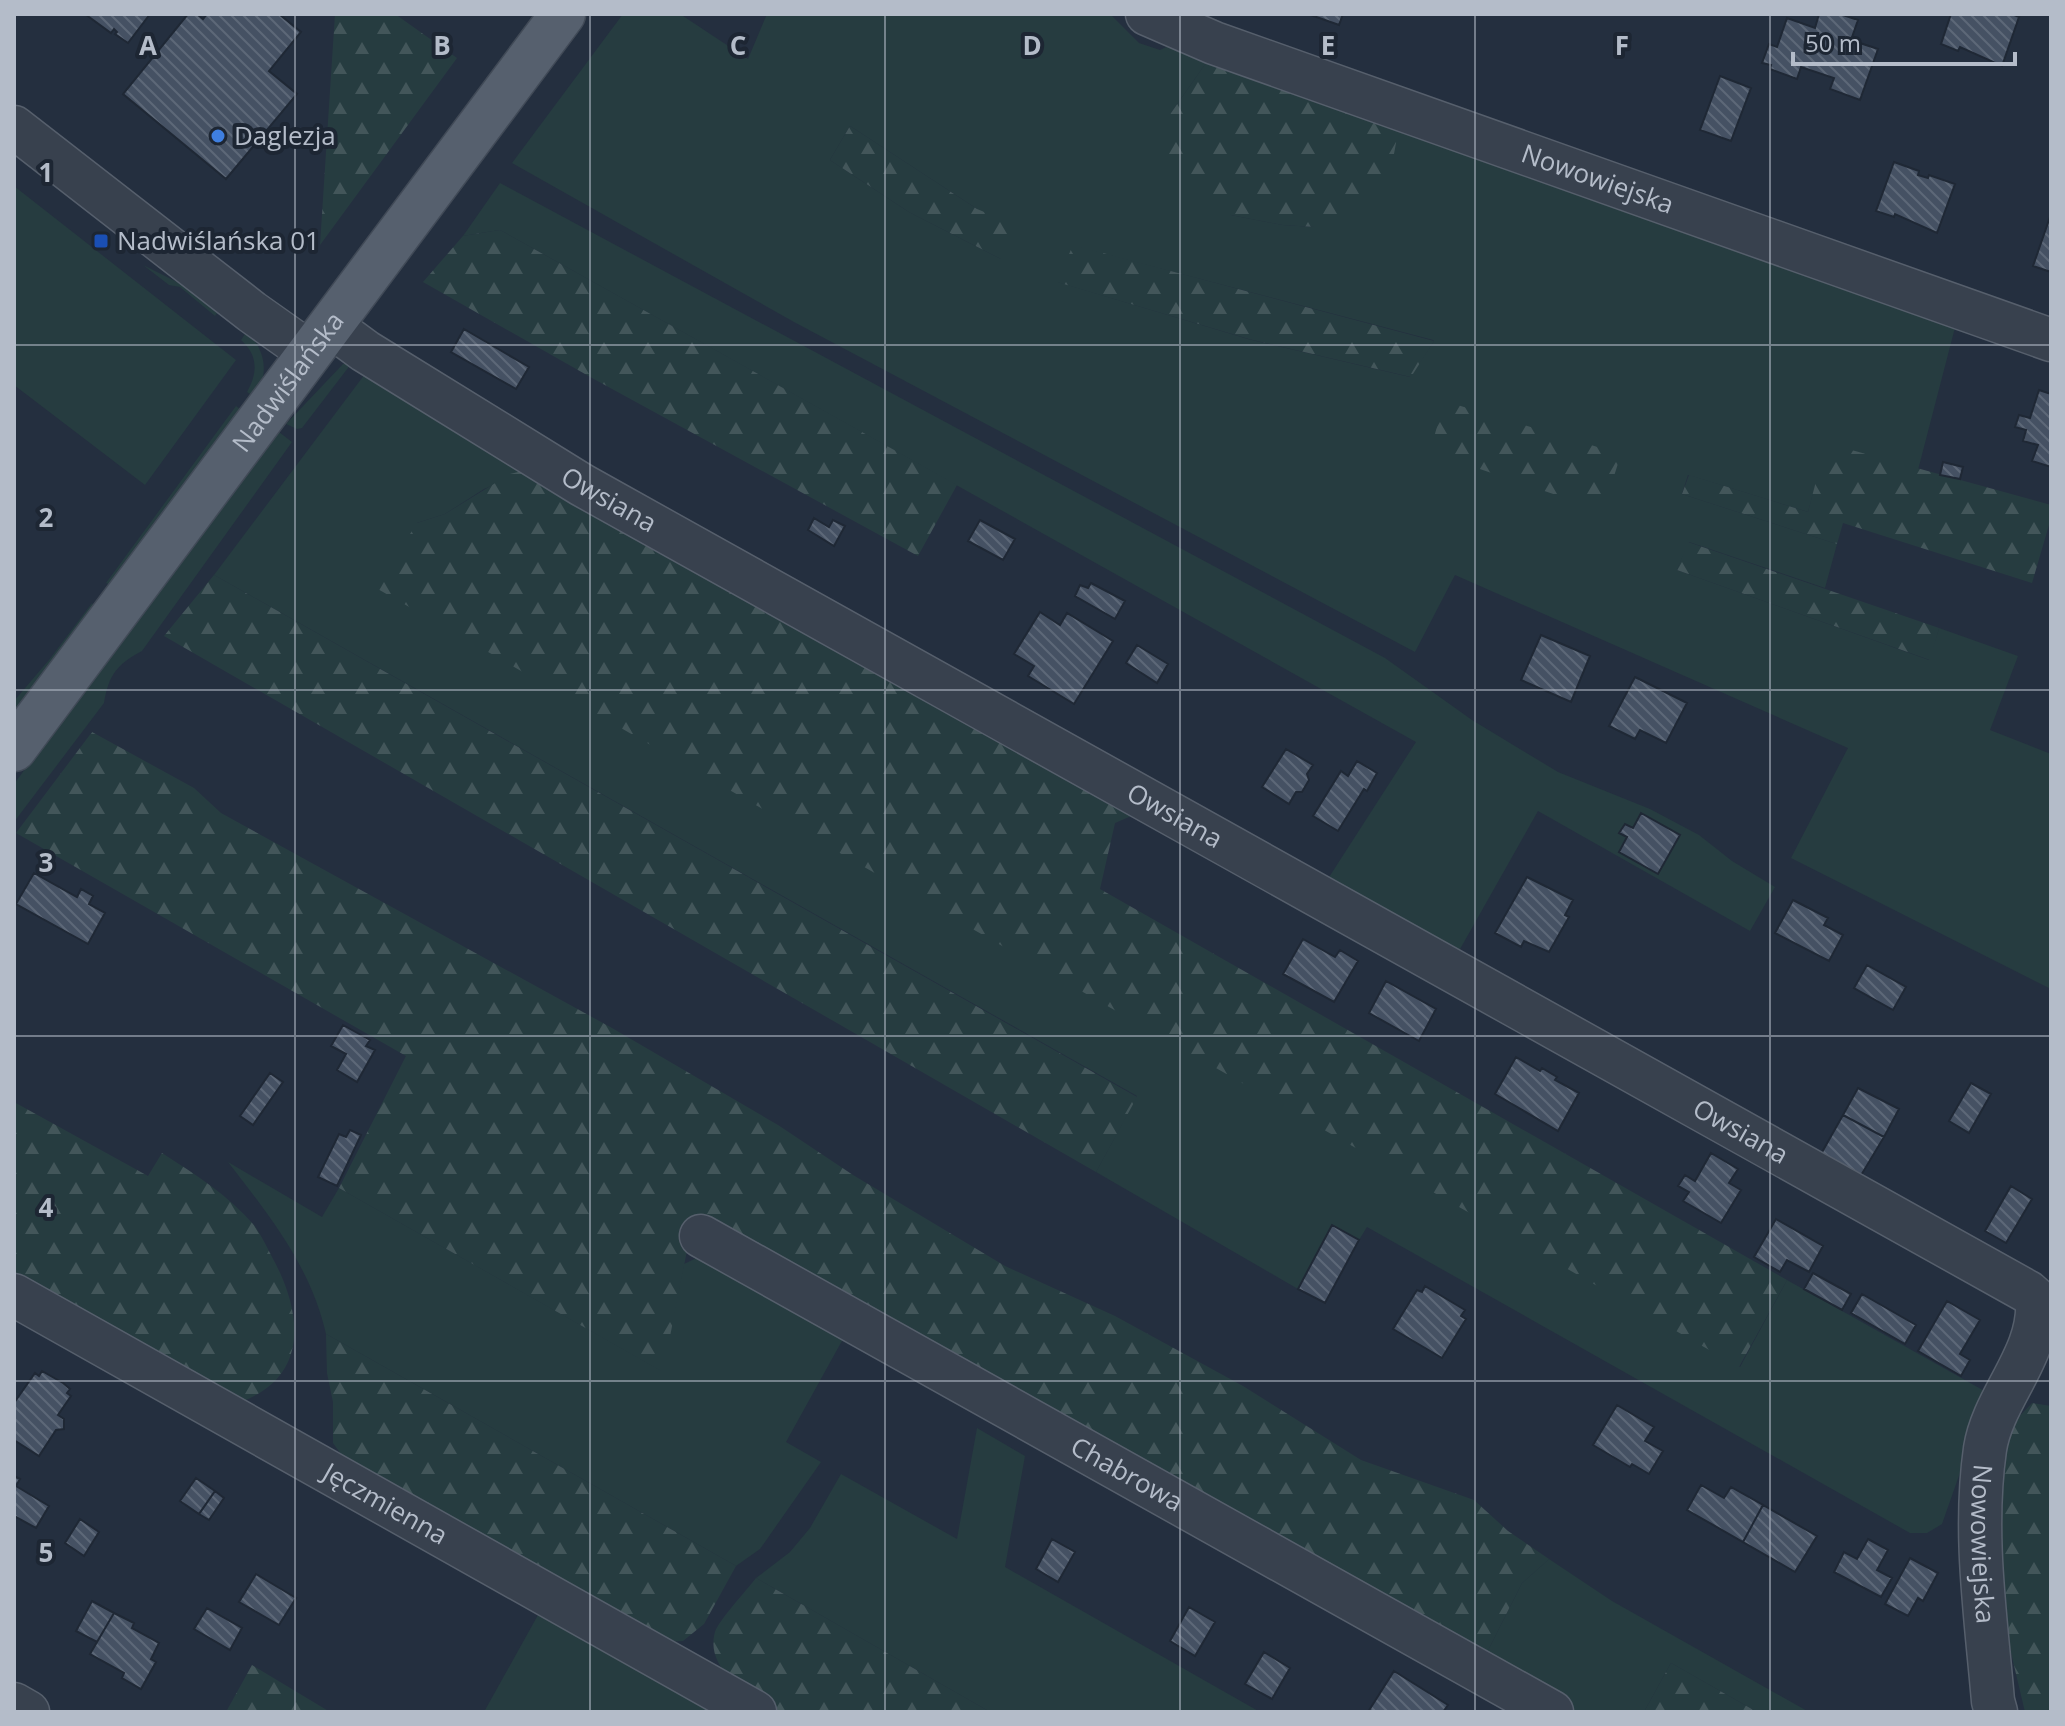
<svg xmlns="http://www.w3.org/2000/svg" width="2065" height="1726" viewBox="0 0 2065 1726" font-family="'Open Sans',sans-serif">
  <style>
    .green { fill: #263c40; fill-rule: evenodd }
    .forest { fill: url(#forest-firs) }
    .building { fill: url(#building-back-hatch); stroke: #1f2835; stroke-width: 2 }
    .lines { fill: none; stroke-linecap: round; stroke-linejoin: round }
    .minor-casing { stroke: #565f6c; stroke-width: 45 }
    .major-casing { stroke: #414a57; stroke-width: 47 }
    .minor { stroke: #38414e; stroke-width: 42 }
    .major { stroke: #56606e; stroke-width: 44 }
    .grid { fill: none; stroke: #b4bcc9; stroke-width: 2; stroke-opacity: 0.55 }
    .shop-dot { fill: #3f7fe0; stroke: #1d2633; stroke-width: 3 }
    .transit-dot { fill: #1a4fb4; stroke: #1d2633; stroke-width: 3 }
    .labels { text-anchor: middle; stroke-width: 8; stroke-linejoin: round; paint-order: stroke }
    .poi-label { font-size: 26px; fill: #b4bcc9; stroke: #1d2633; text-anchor: start }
    .street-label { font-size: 26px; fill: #b4bcc9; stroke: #1d2633 }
    .grid-label { font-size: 26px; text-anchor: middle; font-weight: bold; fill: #b4bcc9; stroke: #1d2633; stroke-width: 8; stroke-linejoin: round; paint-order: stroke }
  </style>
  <defs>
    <pattern id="forest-firs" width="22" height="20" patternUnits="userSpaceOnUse" patternTransform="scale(2)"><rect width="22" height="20" fill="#263c40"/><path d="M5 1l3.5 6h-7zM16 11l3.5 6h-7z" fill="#43565a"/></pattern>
    <pattern id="building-back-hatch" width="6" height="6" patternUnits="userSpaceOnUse" patternTransform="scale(2)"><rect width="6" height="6" fill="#455163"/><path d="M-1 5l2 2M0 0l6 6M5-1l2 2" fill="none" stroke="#5d6878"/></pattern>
  </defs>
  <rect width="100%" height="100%" fill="#242f3f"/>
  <path class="green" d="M623 14H680L748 59 767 14H1110L1139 43 1160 50 1175 43 1211 56 1171 113 1231 215 1283 225 1315 227 1400 122 1958 316 1918 470 1827 444 1808 512 1688 475 1682 494 1837 544 1825 588 1689 542 1677 570 1929 660 1939 628 2018 656 1990 730 2051 754V989L1791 858 1848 748 1455 575 1415 652 794 322 512 163ZM850 126 977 209 1001 259 909 212 830 160ZM1074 246 1433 340 1434 341 1410 377 1248 339 1058 282Z
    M500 183 1385 658 1472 720 1558 772 1650 809 1699 835 1732 861 1775 887 1750 931 1538 811 1455 958 1324 885 1416 742 500 230 463 236Z
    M14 186 236 360 145 485 14 385Z
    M143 265 197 292 220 309 215 316 180 287 169 285Z
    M247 331C267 353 268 372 256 398L247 392C258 373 258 355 241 340Z
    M343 364H351L302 428 297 429 286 424Z
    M365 374 534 468 484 489 445 514 417 523 1740 1367 1787 1280 1988 1393 1942 1524 1927 1533H1910L1367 1227 1359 1240 1332 1226 1298 1289 1096 1172 1137 1096 214 575Z
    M236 406 243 411 111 585 106 583Z
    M279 432 292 442 142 651C116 665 109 675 104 703L14 822V784L274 433Z
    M92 603 94 607 14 721V701L49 660Z
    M228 1162 322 1217 339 1188 662 1371 684 1264 709 1252 848 1330 786 1442 821 1462 760 1549 736 1566 326 1334C311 1267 269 1215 228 1162Z
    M977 1428 1025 1456 1005 1567 1260 1712H990L756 1578 790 1552 810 1528 841 1474 957 1539Z
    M1549 1559 1612 1601 1809 1712H1757L1671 1663 1644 1712H1569L1482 1662 1522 1583Z
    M538 1615 713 1712H484Z"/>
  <path class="forest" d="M335 14H395L457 58 320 245Z
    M1211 56 1400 122 1393 159 1370 193 1341 225 1315 227 1283 225 1231 215 1190 190 1160 146 1171 113Z
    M850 126 977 209 1016 225 1001 259 909 212 830 160Z
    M500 230 957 485 918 556 592 378 423 282 463 236Z
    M1073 245 1434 341 1411 377 1249 339 1057 282Z
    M1444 401 1621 454 1603 511 1430 452Z
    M1826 443 2051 505V518L2032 583 1843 523 1837 544 1682 494 1689 475 1808 512Z
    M534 468 1145 810 1115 823 1100 889 1787 1280 1739 1367 376 588 417 523 445 514 510 474Z
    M1688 542 1939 628 1930 660 1677 570Z
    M214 575 1137 1097 1096 1172 164 636Z
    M92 732 194 788 221 813 612 1028 778 1125 853 1175 1005 1266 1115 1316 1243 1386 1361 1460 1474 1500 1508 1531 1549 1559 1522 1583 1482 1662 693 1220 663 1372 339 1188 406 1056 16 833Z
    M14 1102 148 1176 162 1153C196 1175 228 1195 254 1225 261 1235 267 1247 272 1257 302 1311 310 1375 243 1401L14 1275Z
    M326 1334 736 1566 704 1624 683 1641 664 1642 349 1465 333 1443V1402L327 1373Z
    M2032 1403 2051 1406V1712H2025L1987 1551 1998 1469 2015 1421Z
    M756 1578 990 1712H780C752 1696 704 1671 715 1632 719 1620 747 1590 756 1578Z
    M1671 1663 1757 1712H1644Z
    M252 1665 330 1712H226Z"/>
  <path class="building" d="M85 14H150L128 43 115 34 117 32 114 29 111 33Z
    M188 14H197L203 19 207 14H279L301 32 269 71 297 94 226 179 123 94Z
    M1308 14H1343L1339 25Z
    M1819 14H1840L1858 20 1851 40 1878 49 1860 100 1830 89 1834 78 1801 67 1797 79 1770 69 1771 65 1762 63 1769 44 1777 47 1787 18 1815 28Z
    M1951 14H2012L2019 17 2002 66 1960 47 1958 51 1941 44Z
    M1720 76 1751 88 1731 141 1700 130Z
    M1894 162 1919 171 1918 175 1928 178 1929 175 1955 184 1937 233 1895 214 1894 217 1876 211Z
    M2050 217H2051V272L2033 266Z
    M464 329 529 367 516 389 451 352Z
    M2039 390 2051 394V467L2032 461 2038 445 2023 441 2026 430 2015 427 2019 415 2030 418Z
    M1943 462 1963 467 1960 479 1940 475Z
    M814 518 829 527 833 520 845 526 834 546 808 530Z
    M980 520 1015 539 1003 560 968 541Z
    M1091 583 1125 601 1115 619 1075 596 1080 585 1088 588Z
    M1040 612 1060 625 1067 613 1113 641 1074 704 1028 676 1034 666 1014 654Z
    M1541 635 1590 656 1571 702 1521 680Z
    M1137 645 1168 664 1157 683 1126 663Z
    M1635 677 1687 703 1666 743 1640 730 1635 739 1609 726Z
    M1286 749 1313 765 1307 774 1309 780 1302 792H1296L1289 804 1262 787Z
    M1357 761 1377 773 1367 791 1364 789 1338 831 1313 816 1341 771 1348 776Z
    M1641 813 1680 835 1658 874 1619 852 1627 837 1619 833 1625 824 1633 828Z
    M34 873 77 897 81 889 93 896 89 904 105 913 88 944 16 904Z
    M1527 877 1573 900 1565 915 1569 917 1549 952 1524 941 1521 947 1495 933Z
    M1793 900 1828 918 1824 925 1843 935 1829 961 1775 933Z
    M1303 939 1335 957 1340 950 1358 961 1334 1002 1283 974Z
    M1867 965 1906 987 1893 1010 1854 988Z
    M1386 981 1436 1009 1419 1041 1369 1013Z
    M343 1025 370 1040 366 1046 375 1050 357 1082 337 1070 346 1054 331 1046Z
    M1516 1057 1540 1071 1542 1068 1557 1077 1555 1080 1579 1093 1558 1131 1495 1094Z
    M270 1073 283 1082 253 1125 240 1116Z
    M1971 1083 1991 1094 1969 1133 1949 1121Z
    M1858 1088 1899 1109 1884 1137 1843 1115Z
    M1843 1115 1884 1137 1860 1177 1821 1154Z
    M350 1130 361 1135 337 1186 318 1177 339 1134 346 1137Z
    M1711 1153 1738 1169 1729 1183 1741 1190 1721 1223 1683 1201 1689 1192 1678 1186 1685 1175 1695 1181Z
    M2011 1186 2032 1199 2006 1243 1985 1231Z
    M1776 1219 1823 1246 1809 1272 1787 1260 1780 1272 1754 1257Z
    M1332 1225 1359 1240 1325 1303 1298 1289Z
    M1813 1273 1851 1294 1842 1310 1804 1289Z
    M1425 1286 1465 1310 1461 1316 1466 1319 1442 1358 1393 1329 1417 1290 1422 1292Z
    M1862 1294 1916 1325 1905 1344 1851 1313Z
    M1947 1301 1980 1320 1960 1354 1970 1360 1961 1376 1918 1351Z
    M42 1371 63 1383 70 1389 67 1393 71 1396 58 1415 64 1419V1429L56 1430 39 1456 14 1440V1403L35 1373 39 1376Z
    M1617 1405 1654 1427 1645 1441 1663 1451 1649 1474 1632 1464 1630 1467 1593 1445Z
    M14 1476 20 1479 16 1486 49 1506 36 1528 14 1516Z
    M196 1478 215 1491 199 1514 180 1501Z
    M1701 1485 1724 1498 1731 1487 1763 1505 1743 1542 1687 1510Z
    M215 1491 224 1498 209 1520 199 1514Z
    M1763 1505 1817 1536 1795 1572 1743 1542Z
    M80 1519 99 1532 84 1556 65 1543Z
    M1052 1539 1075 1552 1058 1582 1036 1569Z
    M1868 1539 1888 1550 1877 1570 1892 1578 1881 1597 1834 1572 1844 1552 1857 1559Z
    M1910 1558 1938 1573 1923 1601 1918 1598 1908 1616 1885 1604Z
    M256 1574 296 1598 279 1625 239 1602Z
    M92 1601 114 1613 97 1642 76 1631Z
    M1189 1607 1215 1622 1195 1656 1170 1641Z
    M207 1608 242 1628 230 1650 194 1629Z
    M114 1613 134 1623 132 1628 159 1643 151 1659 156 1662 141 1689 122 1678 124 1673 90 1654Z
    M1264 1652 1290 1668 1272 1699 1245 1684Z
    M1394 1671 1448 1705 1443 1712H1368Z"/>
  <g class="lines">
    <defs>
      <g id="minor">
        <path id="s1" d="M1147 14 1214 43 2051 340"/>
        <path d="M14 127 252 312 310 353"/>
        <path id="s2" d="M331 326 365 351 582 485 2028 1292 2037 1300C2041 1355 1993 1397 1985 1449 1973 1533 1986 1618 1993 1701L1996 1712"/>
        <path id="s3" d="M701 1236 1552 1712"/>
        <path id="s4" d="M14 1295 755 1712"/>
        <path d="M14 1704 28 1712"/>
      </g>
      <g id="major">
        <path id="s5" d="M14 749 563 14"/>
      </g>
    </defs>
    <use href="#minor" class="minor-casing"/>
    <use href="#major" class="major-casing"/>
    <use href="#minor" class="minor"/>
    <use href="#major" class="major"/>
  </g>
  <path class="grid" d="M295 14V1712M590 14V1712M885 14V1712M1180 14V1712M1475 14V1712M1770 14V1712M14 345H2051M14 690H2051M14 1036H2051M14 1381H2051"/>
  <circle class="shop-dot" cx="218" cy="136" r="8"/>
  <rect class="transit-dot" x="93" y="233" width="16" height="16" rx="4"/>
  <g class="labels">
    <g class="poi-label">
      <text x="234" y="145">Daglezja</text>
      <text x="117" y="250">Nadwiślańska 01</text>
    </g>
    <g class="street-label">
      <text dy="9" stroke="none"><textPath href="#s1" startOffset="480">Nowowiejska</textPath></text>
      <text dy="9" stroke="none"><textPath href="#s5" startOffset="458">Nadwiślańska</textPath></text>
      <text dy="9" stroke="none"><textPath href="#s2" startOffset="328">Owsiana</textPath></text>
      <text dy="9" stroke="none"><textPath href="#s2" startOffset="976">Owsiana</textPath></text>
      <text dy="9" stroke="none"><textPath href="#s2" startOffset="1624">Owsiana</textPath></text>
      <text dy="9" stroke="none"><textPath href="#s3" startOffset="488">Chabrowa</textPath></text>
      <text dy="9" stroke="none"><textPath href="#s4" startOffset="426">Jęczmienna</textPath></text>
      <text dy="9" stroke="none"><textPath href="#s2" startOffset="2220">Nowowiejska</textPath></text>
    </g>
  </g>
  <g class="grid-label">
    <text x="148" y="55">A</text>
    <text x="442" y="55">B</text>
    <text x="738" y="55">C</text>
    <text x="1032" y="55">D</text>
    <text x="1328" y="55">E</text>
    <text x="1622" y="55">F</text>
    <text x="46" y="182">1</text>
    <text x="46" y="527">2</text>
    <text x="46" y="872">3</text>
    <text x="46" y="1217">4</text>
    <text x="46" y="1562">5</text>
  </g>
  <rect width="2065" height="1726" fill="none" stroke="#b4bcc9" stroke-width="32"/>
  <path d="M1793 52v12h222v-12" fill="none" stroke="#b4bcc9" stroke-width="4"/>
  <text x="1805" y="52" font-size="24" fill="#b4bcc9" stroke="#1d2633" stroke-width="6" paint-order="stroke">50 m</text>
</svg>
